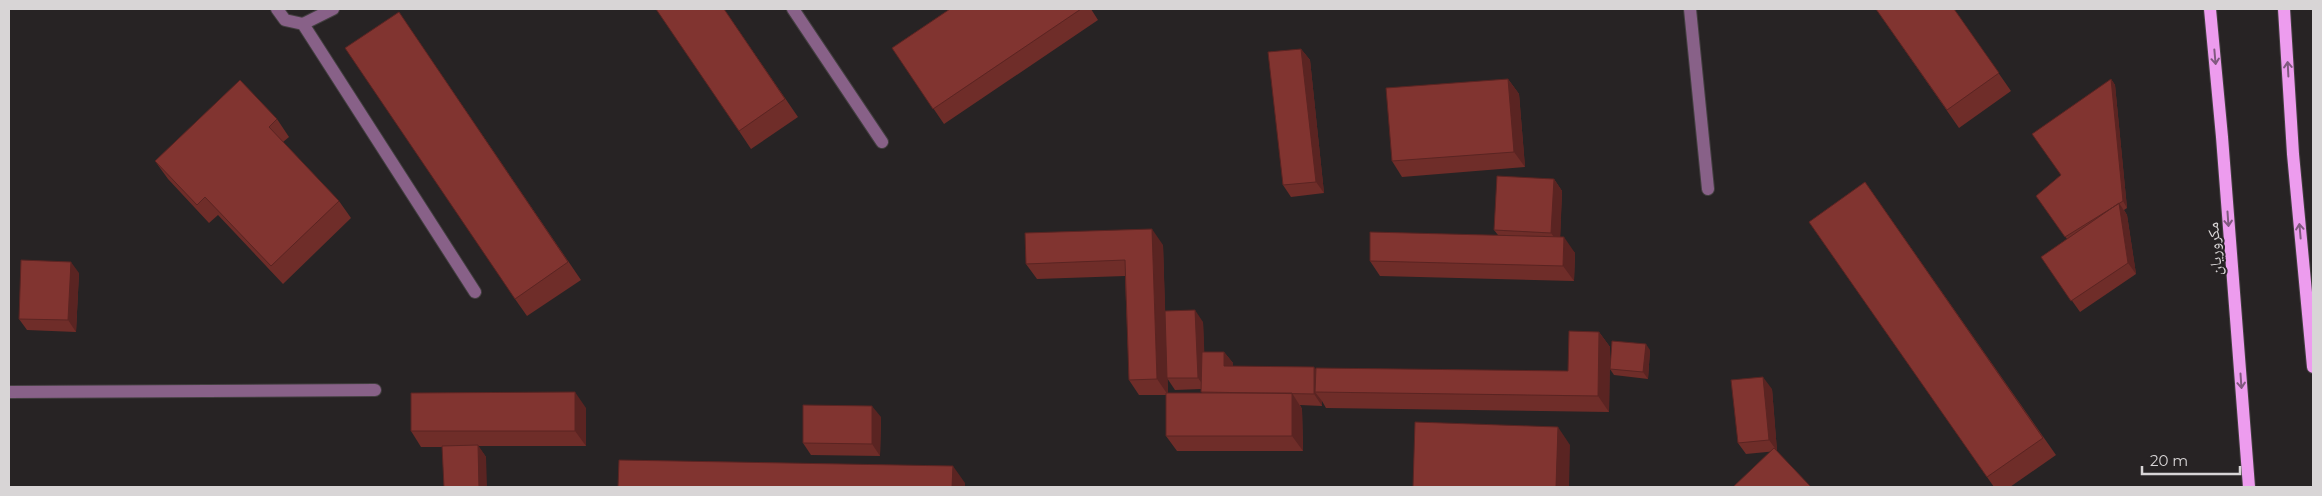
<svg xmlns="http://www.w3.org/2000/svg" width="2322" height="496" viewBox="0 0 2322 496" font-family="Montserrat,'Noto Naskh Arabic',sans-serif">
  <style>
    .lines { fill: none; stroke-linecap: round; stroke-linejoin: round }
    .minor-casing { stroke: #433f40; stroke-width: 14 }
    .major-casing { stroke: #433f40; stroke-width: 14 }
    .minor { stroke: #886188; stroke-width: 12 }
    .major { stroke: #ed9cee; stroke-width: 12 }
    .wall { fill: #6f2d29; fill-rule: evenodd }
    .shaded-wall { fill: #5a2422 }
    .building { fill: #813430; stroke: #5a2422 }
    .oneway { stroke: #80597f }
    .labels { text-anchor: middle; stroke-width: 4; stroke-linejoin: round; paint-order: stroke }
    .street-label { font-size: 16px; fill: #d8d5d6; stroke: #272324 }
  </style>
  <rect width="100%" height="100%" fill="#272324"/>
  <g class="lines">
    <defs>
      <path id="minor" d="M277 9 285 20 303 24 333 9
        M793 9 882 142
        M1690 9 1708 189
        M303 24 475 292
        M9 392 375 390"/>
      <path id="major" d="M2210 9 2222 137 2249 487
        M2284 9 2293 154 2313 367"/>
    </defs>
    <use href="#minor" class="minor-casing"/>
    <use href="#major" class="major-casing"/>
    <use href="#minor" class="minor"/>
    <use href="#major" class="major"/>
  </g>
  <path class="wall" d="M724 9 798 117 751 149 739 131Z
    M950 9H1091L1098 20 944 124 892 48Z
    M1876 9H1954L2011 91 1959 128Z
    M411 30 581 280 527 316 515 299Z
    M1301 49 1310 60 1324 193 1291 197 1283 185Z
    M1508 79 1519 94 1525 167 1402 177 1392 161Z
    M2111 79 2115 85 2127 208 2124 210 2127 215 2136 274 2080 312 2041 257 2067 239 2036 196 2061 175Z
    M277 119 289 137 283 142 339 201 351 218 283 284 218 215 209 223 168 179 155 161Z
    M1554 179 1562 191 1560 237 1575 253 1574 281 1380 276 1370 261 1498 235 1494 230Z
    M1865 182 2056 455 2010 487H1994L1809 222Z
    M1163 245 1165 311 1203 322 1204 352H1224L1233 363V366L1316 369 1568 371 1599 332 1610 347 1609 412 1326 408 1322 401V406L1300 405 1302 409 1303 451H1177L1166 436V395H1139L1129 380 1125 276 1037 279 1026 264ZM1165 318 1167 378 1175 390 1201 389 1202 393H1168Z
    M79 273 76 332 27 330 19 319Z
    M1650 350 1648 379 1614 375 1610 369Z
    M1772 389 1777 451 1746 454 1738 443Z
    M586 408V446H478L486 457 443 447H421L411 431Z
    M881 417 880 456 811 455 803 443Z"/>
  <path class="shaded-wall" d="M1301 49 1310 60 1324 193 1316 182Z
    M1508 79 1519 94 1525 167 1514 152Z
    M2111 79 2115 85 2127 208 2123 201Z
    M1554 179 1562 191 1560 245 1551 233Z
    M2119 203 2127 215 2136 274 2128 263Z
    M1152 229 1163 245 1168 395 1157 379Z
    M1564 237 1575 253 1574 281 1563 266Z
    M71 262 79 273 76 332 68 320Z
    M1195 310 1203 322 1206 389 1198 378Z
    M1599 332 1610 347 1609 412 1598 396Z
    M1646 344 1650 350 1648 379 1643 372Z
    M1224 352 1233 363V377L1224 366Z
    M1314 367 1322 378 1315 392 1322 401V406L1314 394Z
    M1763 377 1772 389 1777 451 1769 440Z
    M575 392 586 408V446L575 431Z
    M1292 393 1302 409 1303 451 1292 436Z
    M872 406 881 417 880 456 872 444Z
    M1558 427 1570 445 1569 487H1556Z
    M478 445 486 457 487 487H479Z
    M953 466 965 483V487H952Z"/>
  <path class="building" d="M656 9H724L785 99 739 131Z
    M950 9H1081L933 109 892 48Z
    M1876 9H1954L1999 73 1947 110Z
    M399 12 568 262 515 299 345 48Z
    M1301 49 1316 182 1283 185 1268 52Z
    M1508 79 1514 152 1392 161 1386 88Z
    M2111 79 2123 201 2065 237 2036 196 2061 175 2032 134Z
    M240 80 277 119 269 127 339 201 271 266 205 197 197 205 155 161Z
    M1497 176 1554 179 1551 233 1494 230Z
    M1865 182 2043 438 1987 477 1809 222Z
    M2119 203 2128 263 2071 301 2041 257Z
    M1152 229 1157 379 1129 380 1125 260 1026 264 1025 233Z
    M1370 232 1564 237 1563 266 1370 261Z
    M21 260 71 262 68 320 19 319Z
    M1195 310 1198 378H1167L1165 311Z
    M1569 331 1599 332 1598 396 1315 392 1316 368 1568 371Z
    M1612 341 1646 344 1643 372 1610 369Z
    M1202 352H1224V366L1314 367V394L1201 392Z
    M1763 377 1769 440 1738 443 1731 380Z
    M575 392V431H411V393Z
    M1166 393H1292V436H1166Z
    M803 405 872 406V444L803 443Z
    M1415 422 1558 427 1556 487H1413Z
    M478 445 479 487H444L442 446Z
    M1774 448 1811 487H1733Z
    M619 460 953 466 952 487H618Z"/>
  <defs><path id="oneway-shaft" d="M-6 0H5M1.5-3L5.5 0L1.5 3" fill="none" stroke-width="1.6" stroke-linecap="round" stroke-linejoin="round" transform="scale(1.25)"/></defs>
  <g class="oneway">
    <use href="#oneway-shaft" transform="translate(2215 57) rotate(85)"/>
    <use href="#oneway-shaft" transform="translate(2288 69) rotate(-93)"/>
    <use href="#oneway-shaft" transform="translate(2228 219) rotate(86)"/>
    <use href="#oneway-shaft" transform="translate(2300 231) rotate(-95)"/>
    <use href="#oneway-shaft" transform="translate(2241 381) rotate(86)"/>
  </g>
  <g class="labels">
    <g class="street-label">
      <text transform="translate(2214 249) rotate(-94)" y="6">مکروریان</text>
    </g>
  </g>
  <rect width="2322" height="496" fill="none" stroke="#d8d5d6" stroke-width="20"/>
  <path d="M2142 466v8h98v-8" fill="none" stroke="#d8d5d6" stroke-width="2.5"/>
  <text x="2150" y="466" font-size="15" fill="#d8d5d6" stroke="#272324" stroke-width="4" paint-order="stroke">20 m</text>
</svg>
